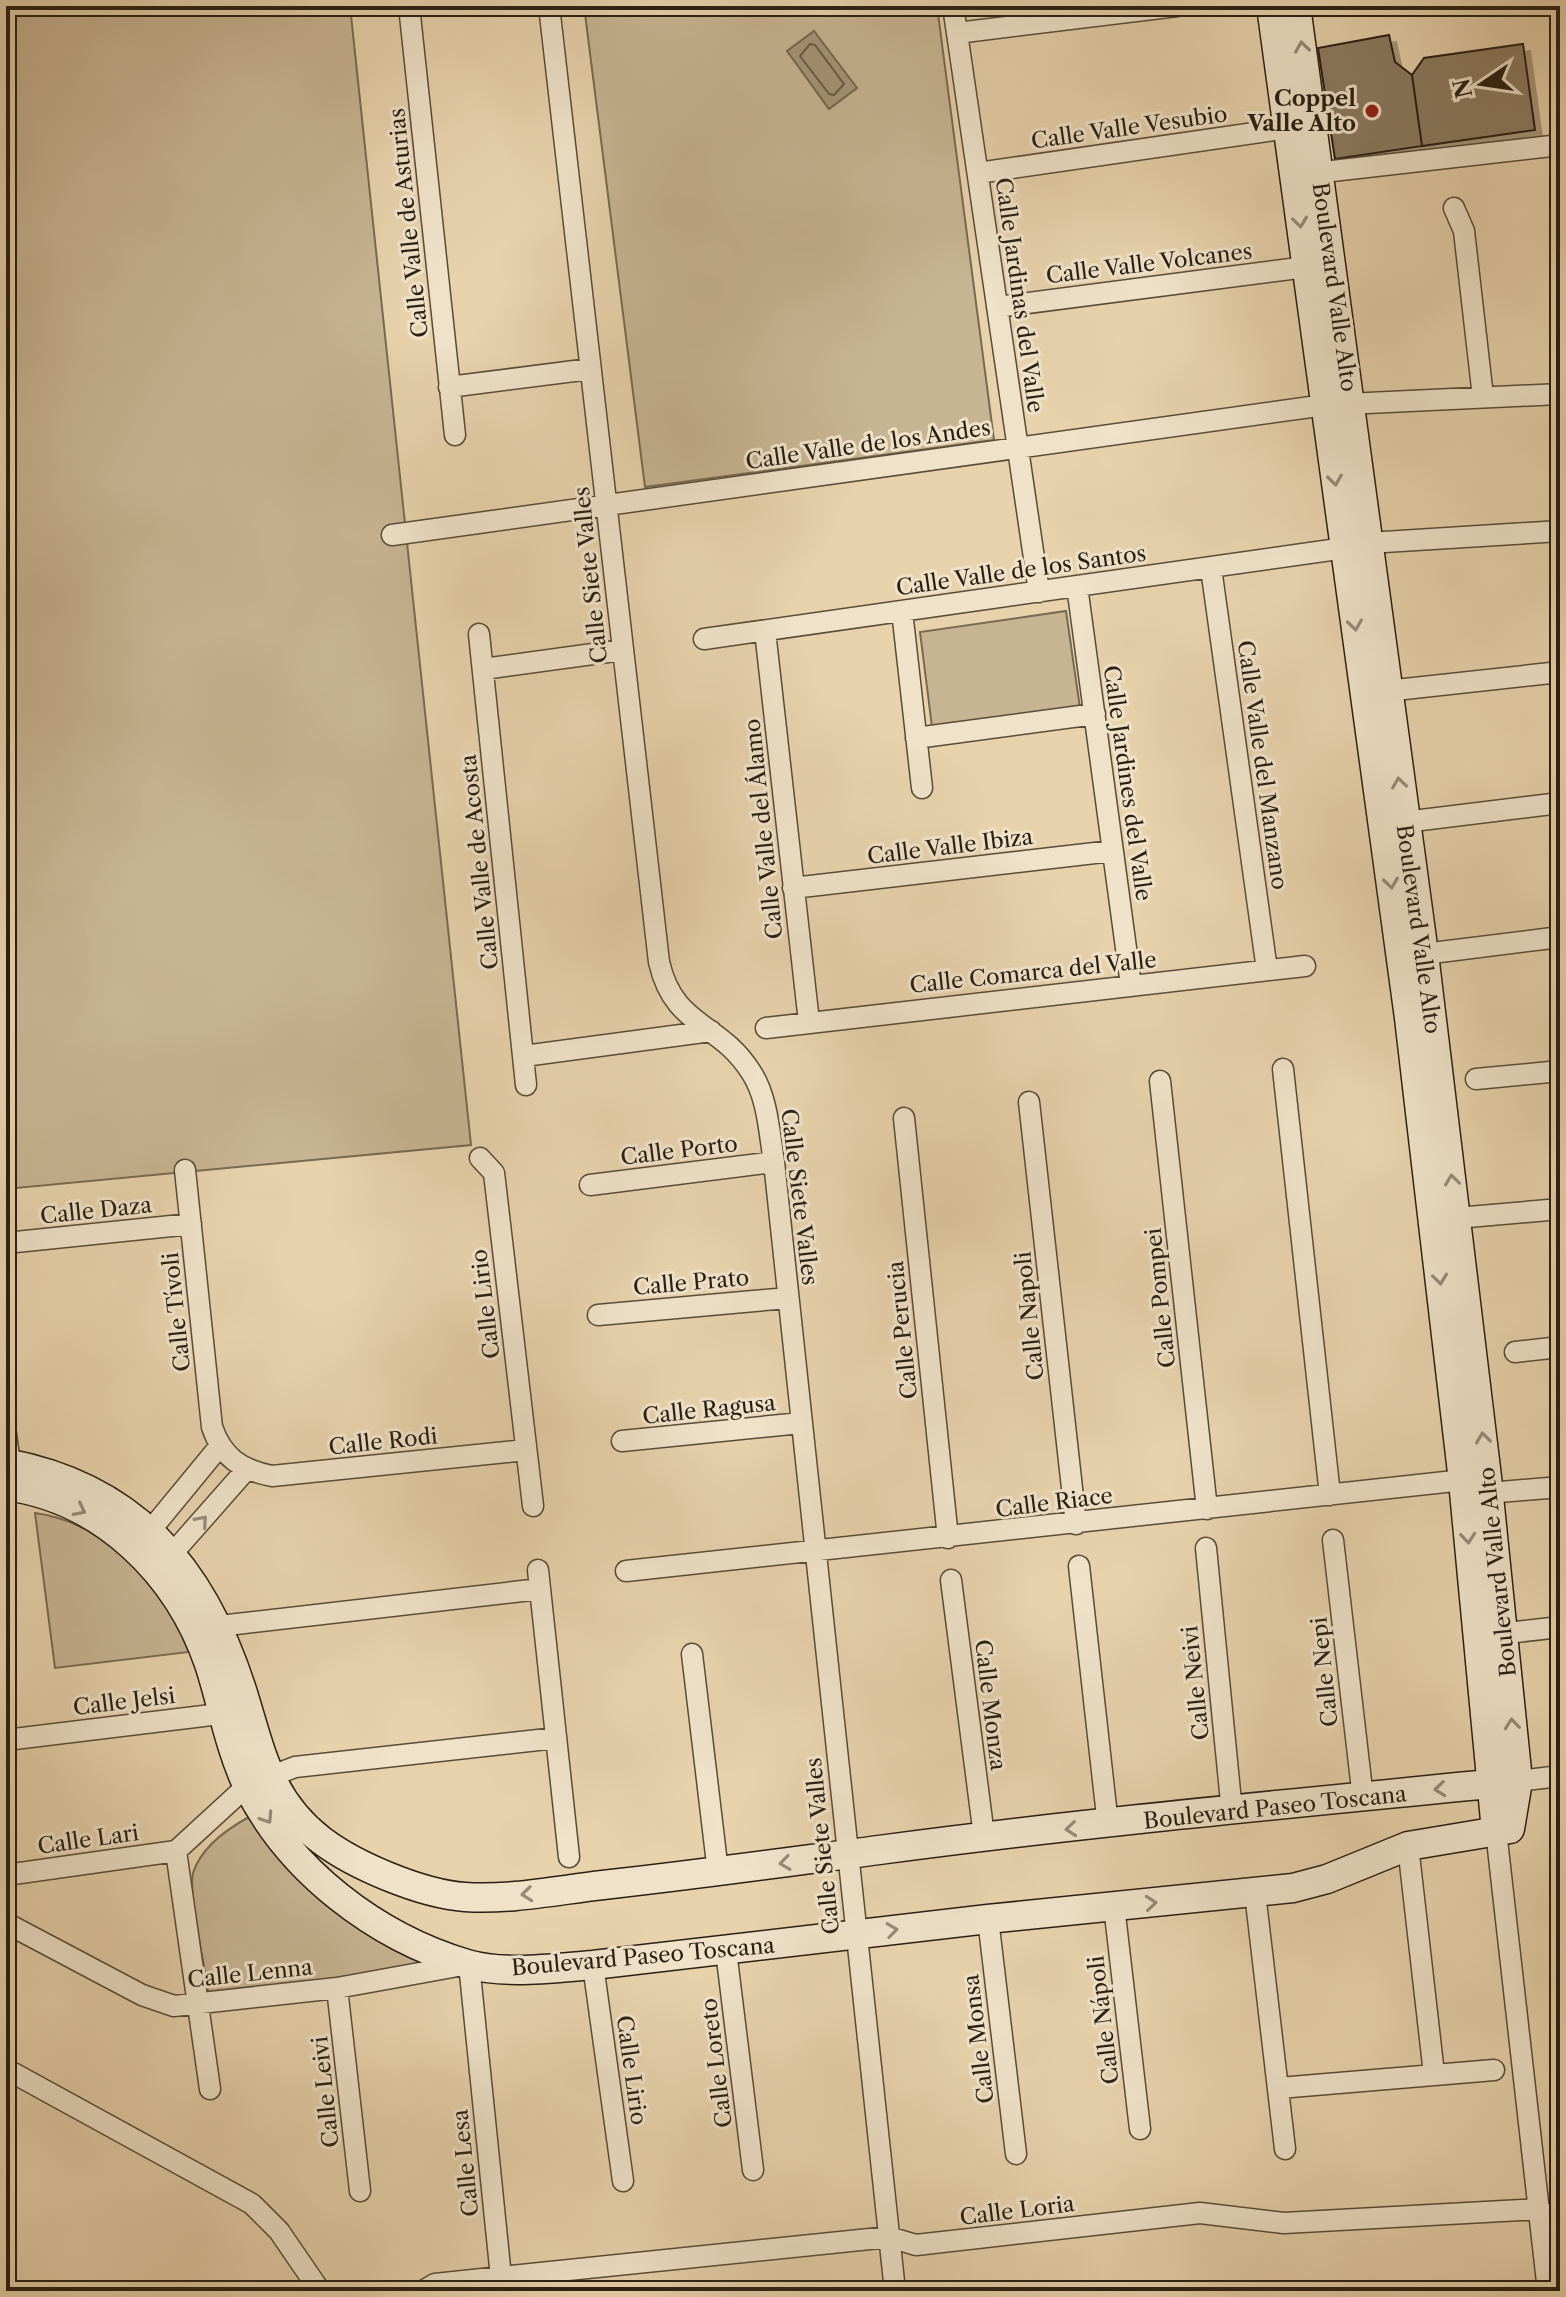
<svg xmlns="http://www.w3.org/2000/svg" width="1566" height="2297" viewBox="0 0 1566 2297" font-family="'Libre Caslon Text',serif">
  <style>
    .green { fill: #c7b492; stroke: #786a52; stroke-width: 2 }
    .water { fill: #a69578; stroke: #746650; stroke-width: 2 }
    .lines { fill: none; stroke-linecap: round; stroke-linejoin: round }
    .shore { stroke: #685a46; stroke-width: 2 }
    .building { fill: #8c7c63; stroke: #291f13; stroke-width: 2; filter: url(#shadow) }
    .street-casing { stroke: #584c39; stroke-width: 23 }
    .secondary-casing { stroke: #291f13; stroke-width: 31 }
    .street { stroke: #efe2c9; stroke-width: 20 }
    .secondary { stroke: #efe2c9; stroke-width: 28 }
    .oneway { stroke: #968a77 }
    .poi-dot { fill: #8f2418; stroke: #efe2c9; stroke-width: 3 }
    .labels { text-anchor: middle; stroke-width: 6; stroke-linejoin: round; paint-order: stroke }
    .poi-label { font-size: 22px; font-weight: bold; fill: #291f13; stroke: #efe2c9; text-anchor: end }
    .street-label { font-size: 22px; fill: #291f13; stroke: #efe2c9 }
  </style>
  <defs>
    <filter id="shadow"><feDropShadow dx="7" dy="7" stdDeviation="0" flood-color="#0004"/></filter>
  </defs>
  <rect width="100%" height="100%" fill="#e7d2ac"/>
  <filter id="stains"><feTurbulence type="fractalNoise" baseFrequency=".0025" numOctaves="4"/><feColorMatrix values="0 0 0 0 .2 0 0 0 0 .09 0 0 0 0 .02 0 0 0 .5 -.17"/></filter>
  <radialGradient id="worn" r=".72"><stop offset=".6" stop-color="#630" stop-opacity="0"/><stop offset="1" stop-color="#630" stop-opacity=".3"/></radialGradient>
  <path class="green" d="M6 6H350L471 1145 6 1189Z
    M584 6H937L994 440 645 487Z
    M1066 611 1080 708 932 727 920 632Z
    M35 1513C108 1523 164 1587 189 1652L55 1668Z
    M249 1817 427 1965 215 1999 208 1991C205 1966 188 1893 193 1873 201 1848 227 1829 249 1817Z"/>
  <path class="water" d="M814 31 857 88 829 109 787 51Z"/>
  <g class="lines">
    <path class="shore" d="M810 44 815 45 844 84 834 95 829 94 800 56Z"/>
  </g>
  <path class="building" d="M1389 35 1395 62 1412 75 1422 146 1335 159 1318 48Z
    M1523 44 1535 130 1422 146 1412 75 1424 58Z"/>
  <g class="lines">
    <defs>
      <path id="street" d="M409 6 455 435
        M549 6 659 962C674 1028 719 1021 751 1072 768 1098 769 1132 774 1162L895 2291
        M953 6 1039 592
        M957 33 1177 6
        M978 173 1288 128
        M1306 174 1560 145
        M1454 208 1464 231 1483 397
        M997 307 1306 267
        M449 387 590 369
        M392 535 1325 405 1560 394
        M1368 543 1560 531
        M1211 568 1267 970
        M1077 586 1131 985
        M902 611 922 788
        M765 631 809 1022
        M479 634 526 1085
        M704 639 1345 548
        M483 669 622 650
        M1386 691 1560 672
        M916 738 1095 714
        M1405 822 1560 803
        M793 888 1112 851
        M1424 954 1560 937
        M766 1028 1305 966
        M524 1056 711 1031
        M1283 1069 1330 1495
        M1476 1079 1560 1071
        M1160 1081 1207 1509
        M1029 1102 1076 1524
        M904 1118 948 1538
        M480 1158 494 1173 533 1506
        M185 1170 212 1427C222 1457 241 1470 272 1476L526 1450
        M590 1185 774 1162
        M1445 1219 1560 1209
        M6 1243 191 1224
        M598 1315 788 1298
        M1515 1352 1560 1347
        M6 1434 10 1464
        M622 1441 801 1423
        M1476 1494 1560 1487
        M1333 1540 1363 1798
        M140 1543 219 1447
        M1206 1548 1232 1812
        M164 1563 246 1470
        M1079 1566 1108 1825
        M538 1570 569 1857
        M626 1571 1473 1479
        M951 1580 984 1836
        M219 1626 540 1589
        M1489 1635 1560 1627
        M692 1654 718 1872
        M6 1740 236 1712
        M1518 1781 1560 1776
        M1496 1831 1548 2291
        M1408 1846 1434 2074
        M6 1875 176 1851
        M1255 1893 1285 2149
        M1114 1906 1140 2129
        M988 1919 1016 2154
        M6 1923 142 1995 174 2006 337 1988 469 1964 501 2277 435 2284 423 2291
        M726 1951 753 2170
        M593 1965 623 2181
        M337 1988 360 2191
        M6 2069 252 2204 279 2231 320 2291
        M1279 2088 1494 2070
        M210 2089 176 1851 248 1785 295 1767 556 1738
        M501 2277 889 2237 916 2245 1200 2213 1284 2223 1540 2209"/>
      <path id="secondary" d="M1271 6 1409 1018 1463 1481 1496 1831
        M6 1463C135 1487 203 1569 242 1690 261 1750 268 1799 321 1840 355 1866 422 1894 465 1897 511 1900 558 1890 603 1885 695 1875 787 1862 879 1850 1088 1822 1299 1803 1509 1782
        M6 1486C103 1499 178 1574 209 1664 222 1704 229 1746 247 1785 289 1871 376 1937 467 1964 506 1975 553 1968 593 1965L988 1919 1293 1888 1327 1879 1408 1846 1510 1829 1518 1781 1487 1477 1424 954 1296 6"/>
    </defs>
    <use href="#street" class="street-casing"/>
    <use href="#secondary" class="secondary-casing"/>
    <use href="#street" class="street"/>
    <use href="#secondary" class="secondary"/>
  </g>
  <defs><path id="oneway-chevron" d="M-2-3.5L2.5 0L-2 3.5" fill="none" stroke-width="1.6" stroke-linecap="round" stroke-linejoin="round" transform="scale(2)"/></defs>
  <g class="oneway">
    <use href="#oneway-chevron" transform="translate(1302 47) rotate(-98)"/>
    <use href="#oneway-chevron" transform="translate(1300 222) rotate(83)"/>
    <use href="#oneway-chevron" transform="translate(1335 480) rotate(82)"/>
    <use href="#oneway-chevron" transform="translate(1355 625) rotate(82)"/>
    <use href="#oneway-chevron" transform="translate(1399 783) rotate(-98)"/>
    <use href="#oneway-chevron" transform="translate(1391 883) rotate(82)"/>
    <use href="#oneway-chevron" transform="translate(1452 1180) rotate(-97)"/>
    <use href="#oneway-chevron" transform="translate(1440 1279) rotate(83)"/>
    <use href="#oneway-chevron" transform="translate(1483 1438) rotate(-97)"/>
    <use href="#oneway-chevron" transform="translate(80 1510) rotate(27)"/>
    <use href="#oneway-chevron" transform="translate(202 1521) rotate(-49)"/>
    <use href="#oneway-chevron" transform="translate(1468 1538) rotate(85)"/>
    <use href="#oneway-chevron" transform="translate(1512 1724) rotate(-96)"/>
    <use href="#oneway-chevron" transform="translate(1440 1789) rotate(174)"/>
    <use href="#oneway-chevron" transform="translate(267 1818) rotate(57)"/>
    <use href="#oneway-chevron" transform="translate(1071 1829) rotate(175)"/>
    <use href="#oneway-chevron" transform="translate(785 1863) rotate(172)"/>
    <use href="#oneway-chevron" transform="translate(527 1894) rotate(174)"/>
    <use href="#oneway-chevron" transform="translate(1151 1903) rotate(-5)"/>
    <use href="#oneway-chevron" transform="translate(892 1930) rotate(-7)"/>
  </g>
  <circle class="poi-dot" cx="1372" cy="111" r="8"/>
  <g class="labels">
    <g class="poi-label">
      <text x="1356" y="106">Coppel<tspan x="1356" dy="25">Valle Alto</tspan></text>
    </g>
    <g class="street-label">
      <text transform="translate(1129 127) rotate(-8)" y="8">Calle Valle Vesubio</text>
      <text transform="translate(408 223) rotate(-96)" y="8">Calle Valle de Asturias</text>
      <text transform="translate(1149 263) rotate(-7)" y="8">Calle Valle Volcanes</text>
      <text transform="translate(1335 287) rotate(82)" y="8">Boulevard Valle Alto</text>
      <text transform="translate(1020 295) rotate(82)" y="8">Calle Jardinas del Valle</text>
      <text transform="translate(868 444) rotate(-8)" y="8">Calle Valle de los Andes</text>
      <text transform="translate(1021 570) rotate(-8)" y="8">Calle Valle de los Santos</text>
      <text transform="translate(590 575) rotate(-96)" y="8">Calle Siete Valles</text>
      <text transform="translate(1263 765) rotate(82)" y="8">Calle Valle del Manzano</text>
      <text transform="translate(1128 783) rotate(82)" y="8">Calle Jardines del Valle</text>
      <text transform="translate(763 829) rotate(-96)" y="8">Calle Valle del Álamo</text>
      <text transform="translate(950 846) rotate(-7)" y="8">Calle Valle Ibiza</text>
      <text transform="translate(479 862) rotate(-96)" y="8">Calle Valle de Acosta</text>
      <text transform="translate(1419 929) rotate(82)" y="8">Boulevard Valle Alto</text>
      <text transform="translate(1033 972) rotate(-6)" y="8">Calle Comarca del Valle</text>
      <text transform="translate(679 1150) rotate(-7)" y="8">Calle Porto</text>
      <text transform="translate(800 1197) rotate(83)" y="8">Calle Siete Valles</text>
      <text transform="translate(96 1210) rotate(-6)" y="8">Calle Daza</text>
      <text transform="translate(691 1282) rotate(-5)" y="8">Calle Prato</text>
      <text transform="translate(1160 1298) rotate(-96)" y="8">Calle Pompei</text>
      <text transform="translate(485 1304) rotate(-97)" y="8">Calle Lirio</text>
      <text transform="translate(176 1312) rotate(-96)" y="8">Calle Tívoli</text>
      <text transform="translate(1029 1316) rotate(-96)" y="8">Calle Napoli</text>
      <text transform="translate(902 1330) rotate(-96)" y="8">Calle Perucia</text>
      <text transform="translate(709 1409) rotate(-6)" y="8">Calle Ragusa</text>
      <text transform="translate(383 1441) rotate(-6)" y="8">Calle Rodi</text>
      <text transform="translate(1054 1502) rotate(-7)" y="8">Calle Riace</text>
      <text transform="translate(1497 1572) rotate(-96)" y="8">Boulevard Valle Alto</text>
      <text transform="translate(1324 1672) rotate(-96)" y="8">Calle Nepi</text>
      <text transform="translate(1195 1683) rotate(-96)" y="8">Calle Neivi</text>
      <text transform="translate(124 1701) rotate(-7)" y="8">Calle Jelsi</text>
      <text transform="translate(991 1705) rotate(83)" y="8">Calle Monza</text>
      <text transform="translate(1275 1807) rotate(-6)" y="8">Boulevard Paseo Toscana</text>
      <text transform="translate(88 1839) rotate(-8)" y="8">Calle Lari</text>
      <text transform="translate(822 1846) rotate(-96)" y="8">Calle Siete Valles</text>
      <text transform="translate(643 1956) rotate(-5)" y="8">Boulevard Paseo Toscana</text>
      <text transform="translate(250 1973) rotate(-6)" y="8">Calle Lenna</text>
      <text transform="translate(1103 2020) rotate(-97)" y="8">Calle Nápoli</text>
      <text transform="translate(978 2039) rotate(-97)" y="8">Calle Monsa</text>
      <text transform="translate(716 2063) rotate(-97)" y="8">Calle Loreto</text>
      <text transform="translate(632 2070) rotate(82)" y="8">Calle Lirio</text>
      <text transform="translate(325 2092) rotate(-96)" y="8">Calle Leivi</text>
      <text transform="translate(465 2163) rotate(-96)" y="8">Calle Lesa</text>
      <text transform="translate(1017 2210) rotate(-7)" y="8">Calle Loria</text>
    </g>
  </g>
  <rect width="1566" height="2297" fill="none" stroke="#e7d2ac" stroke-width="32"/>
  <rect x="8" y="8" width="1550" height="2281" fill="none" stroke="#291f13" stroke-width="4"/>
  <rect x="16" y="16" width="1534" height="2265" fill="none" stroke="#291f13" stroke-width="2"/>
  <g transform="translate(1482 84) rotate(257)" stroke="#efe2c9" stroke-width="6" paint-order="stroke">
  <path d="M0-6L14 30L0 20L-14 30Z" fill="#291f13"/>
  <text y="-12" font-size="22" font-weight="bold" text-anchor="middle" fill="#291f13">N</text>
  </g>
  <rect width="100%" height="100%" filter="url(#stains)"/>
  <rect width="100%" height="100%" fill="url(#worn)"/>
</svg>
